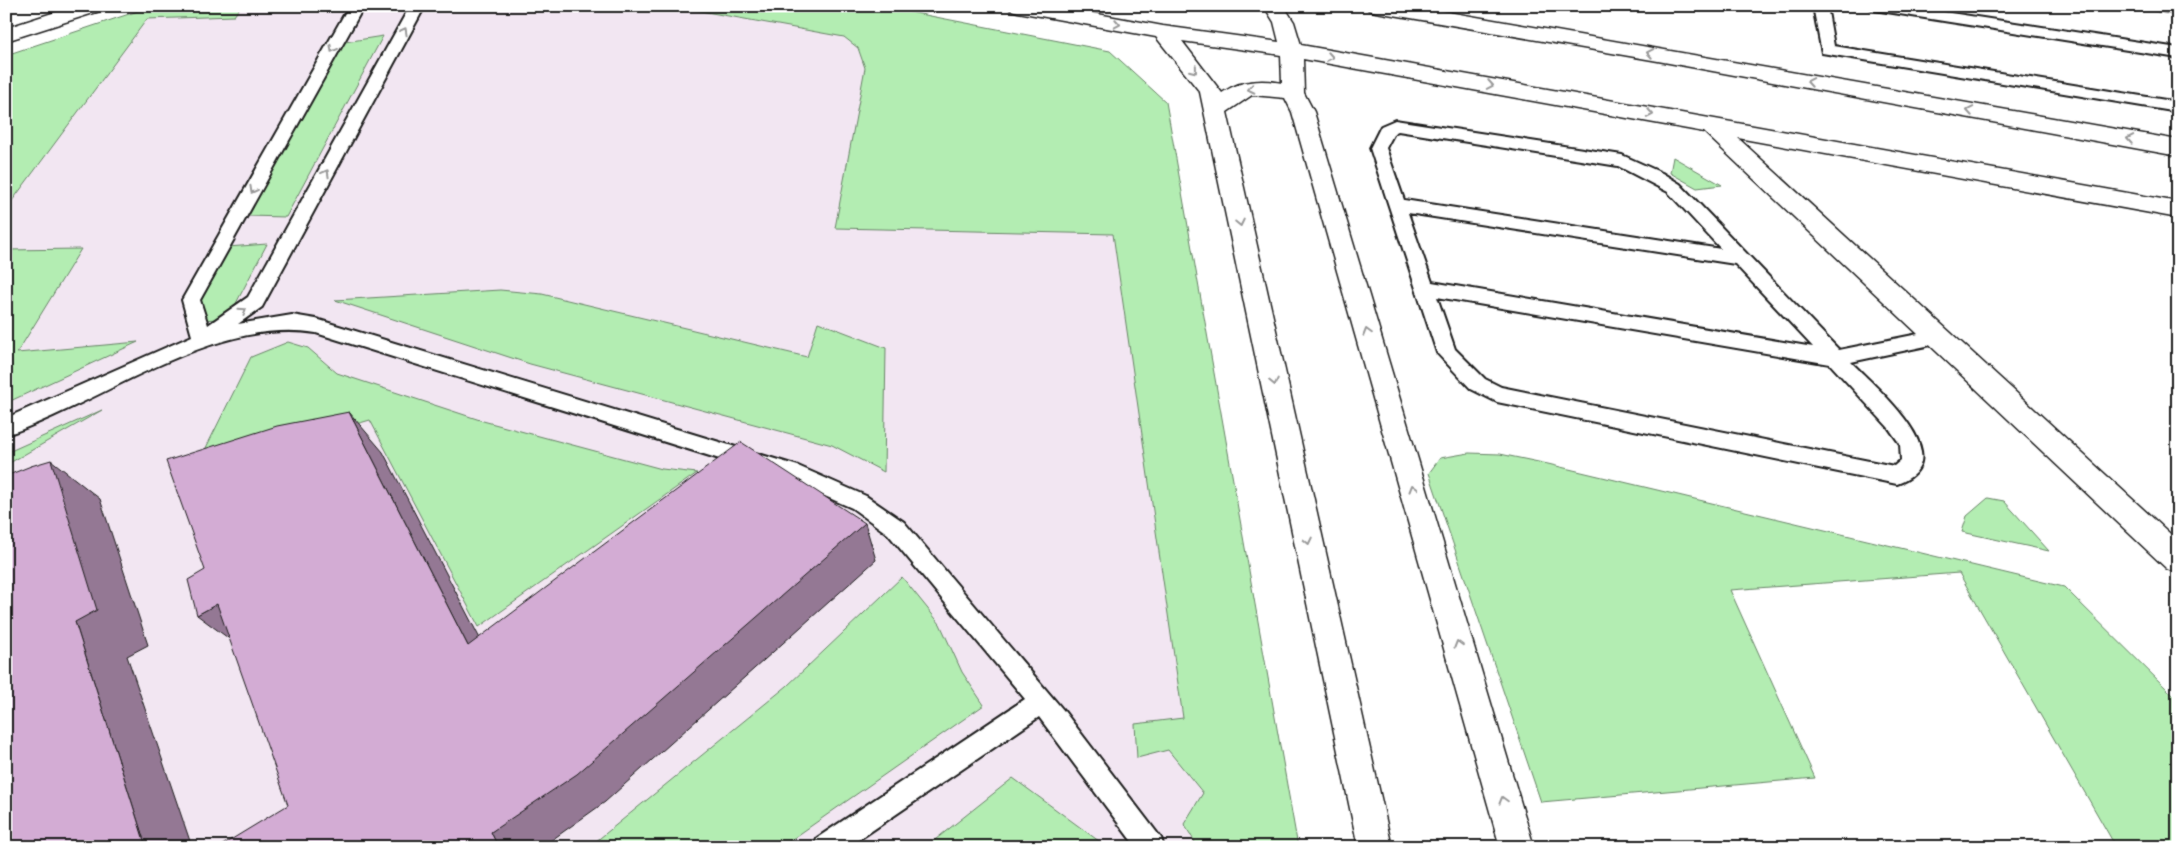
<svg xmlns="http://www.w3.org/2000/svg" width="2184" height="853" viewBox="0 0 2184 853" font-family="Caveat,sans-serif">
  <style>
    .built { fill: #f2e6f2 }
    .green { fill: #b3edb2; stroke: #688467 }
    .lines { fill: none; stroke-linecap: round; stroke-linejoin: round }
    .lane-casing { stroke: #1c1c1c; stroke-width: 4 }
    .street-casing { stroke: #1c1c1c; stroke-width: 3 }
    .lane { fill: #fff; fill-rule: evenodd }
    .street { fill: #fff; fill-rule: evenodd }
    .shaded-wall { fill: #947894; stroke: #1c1c1c }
    .building { fill: #d3acd4; stroke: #1c1c1c }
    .oneway { stroke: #999 }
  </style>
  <rect width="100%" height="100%" fill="#fff"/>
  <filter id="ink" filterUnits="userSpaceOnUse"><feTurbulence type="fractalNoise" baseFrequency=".02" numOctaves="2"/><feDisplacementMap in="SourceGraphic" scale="10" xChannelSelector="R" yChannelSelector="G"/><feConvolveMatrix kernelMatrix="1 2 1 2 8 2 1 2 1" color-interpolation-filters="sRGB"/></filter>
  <g filter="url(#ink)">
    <path class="built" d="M153 6H879L1110 51 1166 102 1298 847H6V55Z"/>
    <path class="green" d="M153 6H241L234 16 147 19 6 209V55Z
      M673 6H879L1110 51 1166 102 1298 847H1198L1184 824 1203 793 1168 750 1137 758 1135 724 1183 718 1113 234 835 228 865 68 858 48 844 37Z
      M383 36 286 217 247 216 345 42Z
      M1673 157 1722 185 1697 188 1670 173Z
      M267 244 232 311 223 319 195 320 197 301 228 247Z
      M81 249 17 353 138 342 6 403V250Z
      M500 290 542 294 807 357 818 322 886 348 884 472 832 445 530 364 335 300Z
      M288 342 308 348 337 373 483 421 662 469 697 473 479 627 370 420 194 472 251 357Z
      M102 410 6 465V453Z
      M1469 453 1500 454 1548 464 2064 587 2178 700V847H2116L1959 573 1730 590 1815 778 1541 802 1429 473 1440 458Z
      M1988 498 2004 501 2049 551 1962 532 1967 516Z
      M902 577 940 624 962 672 984 705 781 847H589L787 686Z
      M1013 778 1107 847H926Z"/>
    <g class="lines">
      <defs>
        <path id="lane" d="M349 6H364L200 300 208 325 248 297 410 6H425L262 307 238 324 292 315 316 319 798 466 866 496 904 522 1064 711 1161 838 1164 847H1136L1039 717 848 847H814L817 838 1025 699 888 534 852 508 793 482 316 333C212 316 102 403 6 435V418L192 336 182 300Z
          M1813 6H1827L1834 46 2178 102V112L1822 53Z
          M1867 6H1905L2178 48V58L1874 10Z
          M2149 6H2178V14L2151 9Z
          M1395 120 1622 155 1662 173 1680 184 1839 350 1938 330 1945 332 1947 337 1945 342 1851 362C1875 387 1964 460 1897 484L1497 402 1471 389 1437 353 1370 148 1381 126ZM1398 131 1618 166 1668 192 1721 249 1404 200 1386 148 1394 133ZM1408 213 1735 264 1813 347 1432 282ZM1437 297 1830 364 1888 427 1900 444 1901 460 1894 466 1501 387 1485 379 1455 349Z"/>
        <path id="street" d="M74 6H106L103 10 6 41V28Z
          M1008 6H1054L1163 26 1279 42 1274 22 1264 6H1284L1294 22 1301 45 2178 202V218L1738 138 2178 541V573L2167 569 1704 132 1303 59 1304 93 1314 112 1534 847H1500L1292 112 1285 98 1252 95 1227 112 1392 847H1358L1200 92 1156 37 1018 12 1011 10ZM1182 41 1281 55 1282 83C1261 79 1240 80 1222 93Z
          M1366 6H1414L2178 140V156L1658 61 1376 12 1369 10Z"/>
      </defs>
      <use href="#lane" class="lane-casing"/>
      <use href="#street" class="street-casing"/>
      <use href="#lane" class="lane"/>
      <use href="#street" class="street"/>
    </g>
    <path class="shaded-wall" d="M349 412 383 452 501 679 468 646Z
      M51 460 100 499 148 645 127 656 192 847H146L75 622Z
      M865 523 876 560 605 802 542 847H498L491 832Z
      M217 604 243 649 197 615Z"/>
    <path class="building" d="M349 412 468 646 741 442 865 523 577 774 491 832 498 847H219L288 805 217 604 197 615 188 580 205 570 166 461 277 426Z
      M51 460 97 610 75 622 146 847H6V476L31 466Z"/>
    <defs><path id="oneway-chevron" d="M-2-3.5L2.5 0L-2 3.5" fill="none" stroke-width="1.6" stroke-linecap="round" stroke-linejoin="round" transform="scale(1.25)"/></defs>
    <g class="oneway">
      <use href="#oneway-chevron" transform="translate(1117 24) rotate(10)"/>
      <use href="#oneway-chevron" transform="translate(404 31) rotate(-61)"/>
      <use href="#oneway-chevron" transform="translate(333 49) rotate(119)"/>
      <use href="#oneway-chevron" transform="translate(1650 53) rotate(-170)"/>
      <use href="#oneway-chevron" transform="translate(1330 57) rotate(10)"/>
      <use href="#oneway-chevron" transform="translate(1194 70) rotate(51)"/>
      <use href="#oneway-chevron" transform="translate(1810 82) rotate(-170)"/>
      <use href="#oneway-chevron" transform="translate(1490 85) rotate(10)"/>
      <use href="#oneway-chevron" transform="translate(1251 89) rotate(168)"/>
      <use href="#oneway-chevron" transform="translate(1970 111) rotate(-170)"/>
      <use href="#oneway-chevron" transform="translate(1650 114) rotate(10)"/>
      <use href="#oneway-chevron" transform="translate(2130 139) rotate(-170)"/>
      <use href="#oneway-chevron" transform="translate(326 173) rotate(-61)"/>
      <use href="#oneway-chevron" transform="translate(253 190) rotate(119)"/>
      <use href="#oneway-chevron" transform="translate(1240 223) rotate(78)"/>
      <use href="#oneway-chevron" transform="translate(243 311) rotate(-35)"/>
      <use href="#oneway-chevron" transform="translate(1367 332) rotate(-106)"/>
      <use href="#oneway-chevron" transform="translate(1274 382) rotate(78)"/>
      <use href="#oneway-chevron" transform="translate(1413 488) rotate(-106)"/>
      <use href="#oneway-chevron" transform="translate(1308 541) rotate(78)"/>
      <use href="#oneway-chevron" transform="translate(1458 644) rotate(-106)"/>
      <use href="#oneway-chevron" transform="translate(1503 800) rotate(-106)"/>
    </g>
  </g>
  <rect width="2184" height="853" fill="none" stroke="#fff" stroke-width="25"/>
  <rect x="12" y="12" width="2159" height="828" fill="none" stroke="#1c1c1c" stroke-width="2" filter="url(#ink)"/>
</svg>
